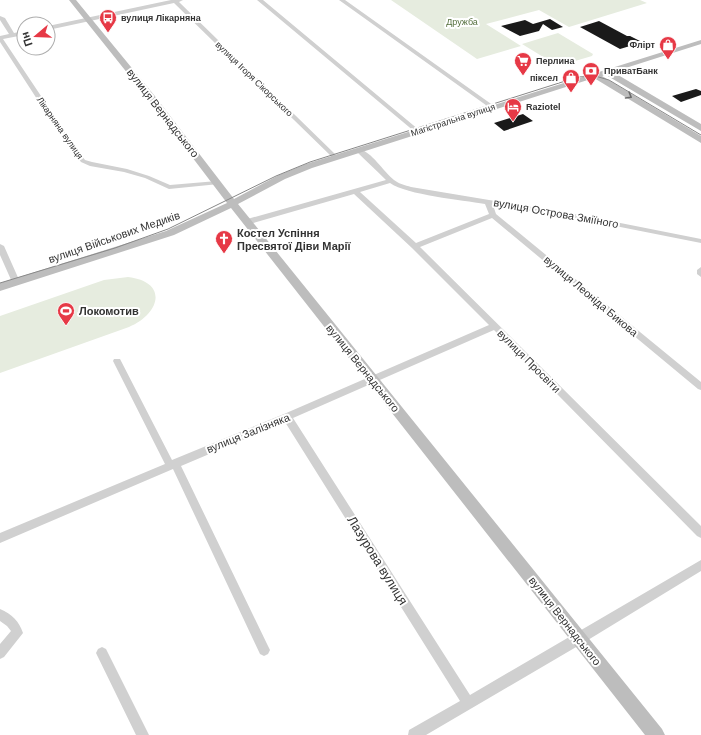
<svg xmlns="http://www.w3.org/2000/svg" width="701" height="735" viewBox="0 0 701 735" font-family="Helvetica,sans-serif">
  <style>
    .green { fill: #e6ecdf }
    .building { fill: #1a1a1a }
    .lines { fill: none; stroke-linecap: round; stroke-linejoin: round }
    .street { fill: #d0d0d0; fill-rule: evenodd }
    .secondary { fill: #bdbdbd; fill-rule: evenodd }
    .tram { stroke: #888; stroke-width: 1 }
    .oneway { stroke: #6a6a6a }
    .labels { text-anchor: middle; stroke-width: 4; stroke-linejoin: round; paint-order: stroke }
    .far-poi-label { font-size: 9px; font-weight: bold; fill: #333; stroke: #fff; text-anchor: start }
    .far-park-label { font-size: 9px; fill: #56703f; stroke: #fff }
    .far-street-label { font-size: 9px; fill: #333; stroke: #fff }
    .street-label { font-size: 11px; fill: #333; stroke: #fff }
    .poi-label { font-size: 11px; font-weight: bold; fill: #333; stroke: #fff; text-anchor: start }
    .near-street-label { font-size: 13px; fill: #333; stroke: #fff }
  </style>
  <rect width="100%" height="100%" fill="#fff"/>
  <path class="green" d="M391 0H640L647 3 569 27 539 10 486 24 521 46 477 59Z
    M558 33 593 54 592 56 558 66 522 44Z
    M128 277C169 282 160 314 129 327L0 373V316L104 280Z"/>
  <path class="building" d="M550 19 563 27 552 30 543 24 539 31 520 36 501 26 525 20 533 24Z
    M599 21 627 36H630L640 41 638 42 640 43 620 49 580 27Z
    M696 89 701 91V95L681 102 672 96Z
    M523 114 533 121 504 131 494 123Z"/>
  <g class="lines">
    <path class="street" d="M171 0H183L179 2 337 156V158H333L174 3 48 30V26Z
      M257 0H263L419 130V132H415Z
      M339 0H345L494 106V108H490Z
      M0 16 5 18 14 33 24 31V35L3 39 65 132 85 160 92 162 127 169 149 176 170 185 217 181 221 183 219 184 169 189 145 178 124 172 90 166 81 162 59 133 0 42V36L9 34 0 20Z
      M358 148C373 153 382 170 394 180 399 184 405 185 411 187L580 215 701 239V243L580 219 493 205 496 214 701 382V390L698 389 492 218 420 247 701 526V538L697 536 494 330 293 418 470 695 701 560V571L583 643 426 735H408L409 730 460 701 285 422 181 466 268 646 270 650 268 654 264 656 260 654 173 469 0 543V533L165 464 113 361 114 359H120L172 460 284 414 489 325 412 248 354 194 250 224H244L243 222 244 220 386 180C376 170 365 160 355 150ZM390 183C407 195 462 200 485 204L489 214 416 243 360 192Z
      M0 244 4 246 20 282 19 284H13L12 282 0 255Z
      M701 267V277L697 274V270Z
      M0 609C12 614 19 621 23 633L4 657 0 659V644L11 631 7 626 0 621Z
      M102 647 106 649 149 735H136L96 653 98 649Z"/>
    <path class="secondary" d="M69 0H76L154 95 234 199 279 175 306 164 701 40V44L613 72 701 124V131L606 75 602 76 701 136V143L594 78 312 168 285 179 238 204 662 729 665 735H645L231 208 174 235 0 291V283L166 231 227 203 148 99Z"/>
    <path class="tram" d="M0 283 115 248 168 229 276 176 310 162 578 77 595 76 609 80 701 135"/>
  </g>
  <defs><path id="oneway-chevron" d="M-2-3.5L2.5 0L-2 3.5" fill="none" stroke-width="1.6" stroke-linecap="round" stroke-linejoin="round"/></defs>
  <use class="oneway" href="#oneway-chevron" transform="translate(629 96) rotate(31)"/>
  <defs>
    <symbol id="bus-pin" viewBox="-11 -11 22 30"><path d="M0 17L-7.5 6A9.5 9.5 0 1 1 7.5 6Z" fill="#e63946" stroke="#fff"/><path d="M-5-6H5V4H4V6H2V4H-2V6H-4V4H-5ZM-3.5-4V0h7V-4ZM-3.5 1.2v1.5H-2V1.2ZM2 1.2v1.5H3.5V1.2Z" fill="#fff"/></symbol>
    <symbol id="shop-pin" viewBox="-11 -11 22 30"><path d="M0 17L-7.5 6A9.5 9.5 0 1 1 7.5 6Z" fill="#e63946" stroke="#fff"/><path d="M-5-2.5h2.3a2.7 3.5 0 0 1 5.4 0H5L5.5 6h-11ZM-1.5-2.5h3a1.5 2.3 0 0 0-3 0Z" fill="#fff"/></symbol>
    <symbol id="supermarket-pin" viewBox="-11 -11 22 30"><path d="M0 17L-7.5 6A9.5 9.5 0 1 1 7.5 6Z" fill="#e63946" stroke="#fff"/><path d="M-6-5.5h2.5l.6 2H6L4.5 2H-2.5L-4.4-4H-6ZM-1.5 3.2a1.3 1.3 0 1 0 .1 0ZM3 3.2a1.3 1.3 0 1 0 .1 0Z" fill="#fff"/></symbol>
    <symbol id="bank-pin" viewBox="-11 -11 22 30"><path d="M0 17L-7.5 6A9.5 9.5 0 1 1 7.5 6Z" fill="#e63946" stroke="#fff"/><path d="M-6-4H6V4H-6ZM0-2.3a2.3 2.3 0 1 0 0 4.6a2.3 2.3 0 1 0 0-4.6Z" fill="#fff"/></symbol>
    <symbol id="hotel-pin" viewBox="-11 -11 22 30"><path d="M0 17L-7.5 6A9.5 9.5 0 1 1 7.5 6Z" fill="#e63946" stroke="#fff"/><path d="M-6-4.5h1.5V1H6V5H4.5V3h-9V5H-6ZM-4 0a1.8 1.8 0 1 1 3.6 0ZM.5 0V-2.5h3Q6-2.5 6 0Z" fill="#fff"/></symbol>
    <symbol id="church-pin" viewBox="-11 -11 22 30"><path d="M0 17L-7.5 6A9.5 9.5 0 1 1 7.5 6Z" fill="#e63946" stroke="#fff"/><path d="M-1.2-6h2.4v3.5h3.3v2.4h-3.3V6h-2.4V-.1h-3.3v-2.4h3.3Z" fill="#fff"/></symbol>
    <symbol id="stadium-pin" viewBox="-11 -11 22 30"><path d="M0 17L-7.5 6A9.5 9.5 0 1 1 7.5 6Z" fill="#e63946" stroke="#fff"/><path d="M0-5a6.5 5 0 1 0 0 10a6.5 5 0 1 0 0-10ZM-3.5-1.8h7v3.6h-7Z" fill="#fff"/></symbol>
  </defs>
  <g fill-rule="evenodd">
    <use href="#bus-pin" x="98" y="8" width="20" height="27"/>
    <use href="#shop-pin" x="658" y="35" width="20" height="27"/>
    <use href="#supermarket-pin" x="513" y="51" width="20" height="27"/>
    <use href="#bank-pin" x="581" y="61" width="20" height="27"/>
    <use href="#shop-pin" x="561" y="68" width="20" height="27"/>
    <use href="#hotel-pin" x="503" y="97" width="20" height="27"/>
    <use href="#church-pin" x="214" y="229" width="20" height="27"/>
    <use href="#stadium-pin" x="56" y="301" width="20" height="27"/>
  </g>
  <g class="labels">
    <g class="far-poi-label">
      <text x="121" y="21">вулиця Лікарняна</text>
      <text x="655" y="48" text-anchor="end">Флірт</text>
      <text x="536" y="64">Перлина</text>
      <text x="604" y="74">ПриватБанк</text>
      <text x="558" y="81" text-anchor="end">піксел</text>
      <text x="526" y="110">Raziotel</text>
    </g>
    <g class="far-park-label">
      <text x="462" y="25">Дружба</text>
    </g>
    <g class="far-street-label">
      <text transform="translate(254 79) rotate(44)" y="3">вулиця Ігоря Сікорського</text>
      <text transform="translate(453 120) rotate(-18)" y="3">Магістральна вулиця</text>
      <text transform="translate(60 128) rotate(55)" y="3">Лікарняна вулиця</text>
    </g>
    <g class="street-label">
      <text transform="translate(163 113) rotate(52)" y="4">вулиця Вернадського</text>
      <text transform="translate(556 213) rotate(10)" y="4">вулиця Острова Зміїного</text>
      <text transform="translate(114 237) rotate(-19)" y="4">вулиця Військових Медиків</text>
      <text transform="translate(591 296) rotate(40)" y="4">вулиця Леоніда Бикова</text>
      <text transform="translate(529 361) rotate(45)" y="4">вулиця Просвіти</text>
      <text transform="translate(363 368) rotate(51)" y="4">вулиця Вернадського</text>
      <text transform="translate(248 433) rotate(-22)" y="4">вулиця Залізняка</text>
      <text transform="translate(565 621) rotate(52)" y="4">вулиця Вернадського</text>
    </g>
    <g class="poi-label">
      <text x="237" y="237">Костел Успіння<tspan x="237" dy="13">Пресвятої Діви Марії</tspan></text>
      <text x="79" y="315">Локомотив</text>
    </g>
    <g class="near-street-label">
      <text transform="translate(378 560) rotate(58)" y="5">Лазурова вулиця</text>
    </g>
  </g>
  <g transform="translate(36 36) rotate(251)"><circle r="19" fill="#ffffff" stroke="#adadad"/>
  <path d="M0-3L7 15L0 10L-7 15Z" fill="#e63946"/>
  <text y="-6" font-size="11" font-weight="bold" text-anchor="middle" fill="#333333">Пн</text>
  </g>
</svg>
